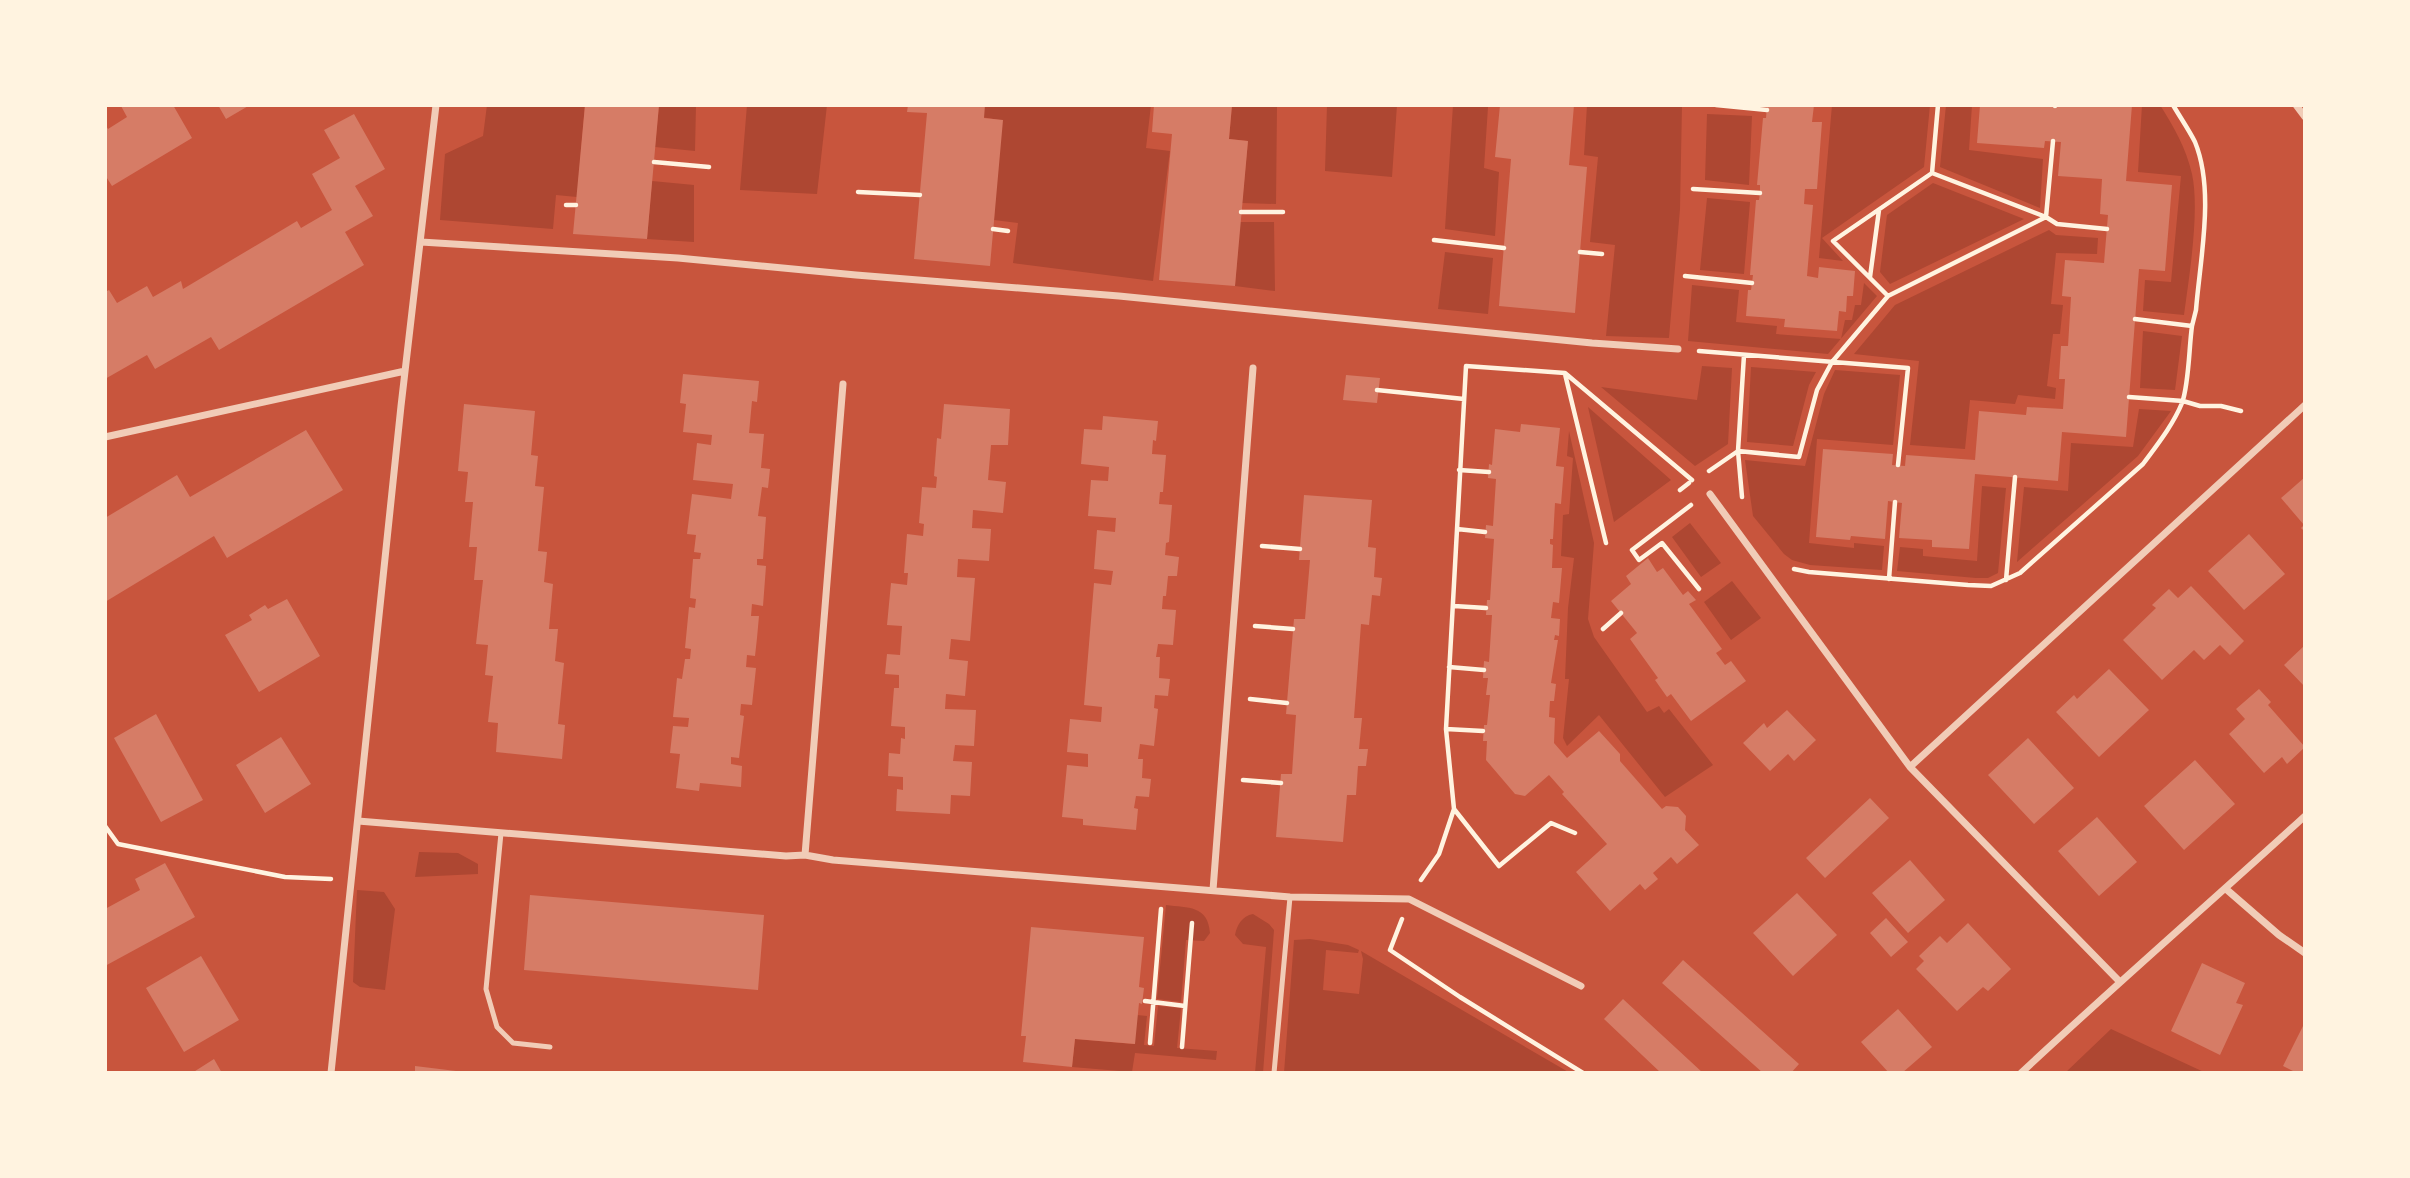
<svg xmlns="http://www.w3.org/2000/svg" width="2410" height="1178" viewBox="0 0 2410 1178" font-family="Quicksand,sans-serif">
  <style>
    .green { fill: #ae4732 }
    .building { fill: #d67c66 }
    .lines { fill: none; stroke-linecap: round; stroke-linejoin: round }
    .path { stroke: #fff3e0; stroke-width: 4.5 }
    .service { stroke: #f1ccb7; stroke-width: 5 }
    .minor { stroke: #f1ccb7; stroke-width: 7 }
  </style>
  <rect width="100%" height="100%" fill="#c8553d"/>
  <path class="green" d="M487 105H585L577 197 556 195 553 229 440 220 445 154 483 136Z
    M659 105H696L695 151 655 147Z
    M747 105H827L817 194 740 190Z
    M983 105H1151L1146 148 1170 151 1153 281 1013 263 1018 223 994 220 1000 120 981 117Z
    M1232 105H1277L1276 204 1242 203 1248 141 1229 139Z
    M1327 105H1397L1392 177 1325 171Z
    M1453 105 1488 107 1484 168 1499 172 1495 236 1445 229Z
    M1587 105H1682L1680 209 1669 338 1606 336 1615 245 1590 242 1598 157 1584 155Z
    M1832 105H1930L1924 167 1822 238 1843 261 1819 258Z
    M1946 105H1972L1969 150 2043 159 2040 208 1940 167Z
    M2142 105H2160C2174 127 2186 148 2192 174 2200 211 2189 277 2184 315L2143 311 2145 280 2171 282 2181 176 2138 172Z
    M1707 114 1752 116 1749 185 1705 180Z
    M652 181 694 185V242L647 239Z
    M1933 183 2024 219 1890 284 1880 272 1887 215Z
    M1707 198 1750 202 1744 274 1700 270Z
    M1240 222H1274L1275 291 1235 286Z
    M2049 230 2056 235 2098 238 2097 254 2056 253 2051 304 2063 305 2060 334H2053L2047 386 2056 388 2055 399 2018 395 2015 404 1970 400 1965 449 1910 445 1919 361 1854 354 1895 305Z
    M1445 252 1493 258 1488 314 1438 309Z
    M1864 283 1877 296 1828 354 1688 341 1692 285 1739 290 1736 322 1777 326 1776 334 1841 339 1845 320H1852L1855 305H1861Z
    M2143 331 2182 336 2175 390 2140 388Z
    M1702 366 1732 368 1728 444 1695 466 1601 387 1697 400Z
    M1751 367 1816 372 1809 385 1793 446 1747 442Z
    M1835 370 1900 375 1893 445 1817 439 1809 543 1854 548V543L1884 546 1882 570 1810 565 1792 560 1784 554 1753 516 1745 460 1805 466 1824 394Z
    M1588 407 1671 480 1614 522Z
    M2139 409 2171 411 2138 456 2017 562 2024 487 2068 491 2071 443 2133 447Z
    M1569 431 1594 543 1588 619 1594 637 1647 712 1659 706 1664 713 1669 709 1713 765 1665 797 1599 715 1567 746 1563 738 1569 679H1565L1568 608 1574 558 1561 556 1563 515 1569 514 1573 458 1567 456Z
    M1982 486 2006 488 1998 573 1988 578H1976L1897 571 1900 547 1923 549V556L1977 561Z
    M1690 523 1721 563 1701 577 1672 537Z
    M1732 581 1761 618 1731 640 1704 602Z
    M419 852 458 853 478 864V874L415 877Z
    M357 890 384 892 395 909 385 990 360 987 353 982Z
    M1166 905C1188 908 1208 905 1210 933L1204 941 1186 940 1181 1002 1157 999Z
    M1253 914 1269 924 1274 930 1263 1073H1255L1266 947 1243 944 1235 935C1237 925 1242 916 1253 914Z
    M1310 939 1348 945 1359 950 1358 953 1326 950 1323 990 1359 994 1363 959 1361 951 1570 1073H1284L1294 940Z
    M1158 1006 1181 1008 1177 1048 1217 1051 1216 1060 1135 1053 1132 1072 1072 1067 1075 1039 1134 1044 1137 1015 1147 1016 1144 1045 1154 1046Z
    M2111 1029 2206 1073H2065Z"/>
  <path class="building" d="M122 105H173L192 138 112 186 105 175V124L108 129 127 117 121 106Z
    M218 105H250L226 119Z
    M585 105H659L647 239 573 234Z
    M908 105H985L984 118 1003 120 990 266 914 259 927 113 907 112Z
    M1154 105H1232L1229 139 1248 141 1235 286 1159 280 1172 134 1152 132Z
    M1500 105H1574L1569 165 1587 167 1575 313 1499 306 1511 159 1495 157Z
    M1767 105H1814L1812 122H1822L1817 189H1805L1804 204 1813 205 1807 276 1818 278 1819 267 1855 271 1853 296H1847L1846 312 1839 311 1837 331 1784 327 1785 319 1746 316 1748 290H1751L1752 283 1753 275H1750L1756 200H1759L1760 193V185H1757L1763 118H1766Z
    M1980 105 2066 107V105H2132L2126 181 2172 185 2165 271 2139 269 2126 437 2062 432 2058 481 1975 474 1969 549 1932 547V540L1899 538 1902 503 1888 501 1885 539 1851 536 1850 540 1816 537 1823 449 1893 454 1892 465 1905 466 1906 455 1975 460 1979 411 2026 415 2027 407 2063 409 2065 379H2059L2061 346H2068L2071 297 2062 296 2065 260 2104 263 2108 215 2100 214 2102 179 2058 176 2061 142 2045 141 2044 148 1977 143Z
    M354 114 385 169 355 186 373 216 345 232 364 265 219 350 211 337 155 369 147 355 105 379V292L109 290 117 303 147 286 153 297 181 281 183 289 297 221 301 228 332 210 312 174 340 158 324 130Z
    M683 374 759 381 757 402 752 401 749 433 764 434 761 468 770 469 768 488 762 487 758 516 766 517 763 559H757V565L766 566 763 606 752 604 751 616H759L757 638 755 656 747 655 746 667 756 668 752 705 741 704 740 715 744 716 739 758 731 757V764L742 766 741 787 700 783 699 791 676 788 680 754 670 753 673 726 688 727 689 718 673 717 677 678 682 679 685 659H690L691 649 685 648 689 607 695 608 696 599 690 598 693 559H700L701 553 694 552 696 535 687 534 692 494 731 499 733 484 693 480 697 443 711 445 712 435 683 432 686 404 680 403Z
    M1346 375 1380 378 1377 403 1343 400Z
    M464 404 535 411 531 455 538 456 535 486 544 487 538 551 547 552 544 582 553 584 549 629H558L555 661 564 663 558 724 565 725 562 759 496 752 498 723 488 722 493 676 485 675 488 645 476 644 483 580H474L477 547H469L473 502H465L468 472 458 471Z
    M944 404 1010 409 1008 445H991L988 480 1006 482 1003 513 973 510 972 528 991 529 989 561 958 559 957 577 975 578 970 641 951 639 949 659 968 661 965 696 946 694 945 709 976 710 974 746 955 745 953 761 972 762 970 796 951 795 950 814 896 811 897 789 903 790V777L888 776 889 753 900 754 901 738 905 739V727L891 726 894 688H899V675L885 674 887 654 900 655 902 626 887 625 891 583 907 585 908 573H904L907 534 923 536 924 524 919 523 922 487 936 488 937 477 934 476 937 438 941 439Z
    M1103 416 1158 421 1156 441 1153 440 1152 454 1166 455 1163 492H1160L1159 504 1172 505 1169 542 1166 543 1165 555 1179 557 1177 576H1168L1166 596H1163L1162 609 1176 610 1173 645 1158 644 1156 657H1160L1159 678 1170 679 1168 696 1155 695 1154 708 1158 709 1154 746 1140 744 1138 759H1143L1142 778 1151 779 1149 797 1136 796 1134 808 1138 809 1136 830 1083 825V819L1062 817 1067 765 1088 767V754L1067 752 1070 719 1101 722 1102 707 1084 705 1094 583 1111 585 1113 571 1094 569 1097 530 1115 532 1116 518 1088 516 1091 480 1108 481 1109 467 1081 464 1084 429 1102 430Z
    M1521 424 1560 428 1556 466 1564 467 1561 504 1555 503 1553 539H1550V544L1553 545 1552 568H1562L1559 603 1553 602 1551 618 1560 619 1559 636 1555 635 1554 640H1558L1551 683 1556 684 1554 701H1550L1549 717 1555 718 1554 743 1567 758 1599 731 1620 754V761L1662 809 1666 806 1678 807 1686 816 1685 830 1699 845 1677 864 1671 857 1653 873 1658 879 1645 890 1640 884 1610 911 1576 872 1607 844 1562 794 1564 792 1549 775 1525 796 1515 794 1486 760 1487 741H1483L1484 725H1487L1490 695H1486L1488 678H1483L1484 661 1489 662 1492 615H1486L1487 600H1490L1494 539 1485 538 1486 525 1493 526 1496 479 1488 478 1489 464 1492 465 1495 429 1520 432Z
    M306 430 343 490 227 558 214 536 105 602V518L177 475 190 497Z
    M2305 477V532L2301 528 2304 525 2281 498Z
    M1304 495 1372 500 1368 547 1376 548 1374 577 1382 578 1380 596 1372 595 1369 625 1361 624 1354 718H1362L1359 749H1368L1366 766H1358L1356 795H1347L1343 842 1276 837 1281 774H1292L1296 715 1286 714 1294 619H1305L1310 560H1299Z
    M2249 534 2285 574 2244 610 2208 571Z
    M1648 558 1657 572 1663 568 1683 595 1688 591 1696 600 1689 604 1722 649 1716 653 1725 665 1731 661 1746 681 1691 721 1671 694 1667 697 1655 680 1658 678 1630 639 1637 633 1611 601 1631 584 1626 576Z
    M2191 586 2244 641 2230 655 2220 645 2204 660 2194 650 2162 680 2123 640 2156 608 2152 605 2169 589 2178 598Z
    M287 599 320 656 259 692 225 635 252 620 249 615 265 605 268 609Z
    M2305 645V687L2284 665Z
    M2109 669 2149 710 2099 757 2056 712 2074 695 2077 699Z
    M2259 689 2271 702 2268 705 2305 747 2287 764 2282 757 2264 773 2229 734 2245 719 2236 709Z
    M1787 710 1816 740 1794 761 1788 754 1770 771 1743 743 1764 723 1767 728Z
    M156 714 203 800 161 822 114 738Z
    M281 737 311 784 265 813 236 765Z
    M2028 738 2074 788 2034 824 1988 775Z
    M2195 760 2235 804 2184 850 2144 806Z
    M1870 798 1889 818 1825 878 1806 858Z
    M2097 817 2137 862 2099 896 2058 851Z
    M1910 860 1945 900 1908 933 1872 893Z
    M165 863 195 917 105 966V909L140 890 135 879Z
    M1797 893 1837 935 1793 976 1753 933Z
    M530 895 764 915 758 990 524 970Z
    M1886 918 1908 942 1891 957 1870 933Z
    M1968 923 2011 969 1988 991 1983 987 1957 1011 1916 969 1924 961 1919 956 1940 936 1947 943Z
    M1031 927 1144 937 1139 987 1144 988 1142 1004 1139 1003 1135 1044 1075 1039 1072 1067 1023 1062 1026 1036H1021Z
    M201 956 239 1020 184 1052 146 988Z
    M1683 960 1799 1064 1791 1073H1763L1662 983Z
    M2202 963 2245 983 2236 1003 2243 1005 2220 1055 2171 1031Z
    M1623 999 1703 1073H1661L1604 1019Z
    M1898 1009 1932 1047 1902 1073H1889L1861 1042Z
    M2305 1022V1073H2297L2283 1066Z
    M214 1059 222 1073H192Z
    M415 1066 456 1071V1073H415Z"/>
  <g class="lines">
    <path class="path" d="M1716 105 1767 110
      M2055 106V105
      M654 162 709 167
      M1932 173 2046 217 2057 224 2107 229
      M1932 173 1938 105
      M1693 189 1760 193
      M858 192 920 195
      M566 205H576
      M1241 212H1283
      M2046 217 2053 141
      M993 229 1008 231
      M1434 240 1504 248
      M1580 252 1602 254
      M1685 276 1752 283
      M1870 277 1879 210
      M1888 296 1833 241 1932 173
      M2135 319 2192 326 2196 310C2200 259 2215 191 2195 142 2189 130 2180 117 2173 105
      M1699 351 1908 368 1898 465
      M1565 374 1606 543
      M1377 390 1464 399
      M2129 397 2183 401 2200 406H2221L2241 411
      M1459 470 1489 472
      M1709 471 1738 451 1799 457 1817 390 1832 362 1888 296 2046 217
      M1680 490 1689 483
      M1742 497 1738 451 1744 355
      M1691 505 1632 550 1639 560 1662 543 1699 589
      M1457 529 1485 532
      M1262 546 1300 549
      M1794 569 1809 572 1968 585 1991 586 2020 573 2143 464C2157 445 2173 425 2182 403 2189 384 2189 347 2192 326
      M1889 579 1895 502
      M2006 580 2015 477
      M1454 606 1486 608
      M1255 626 1293 629
      M1603 629 1621 613
      M1449 667 1484 670
      M1250 699 1287 703
      M1446 729 1483 731
      M1243 780 1281 783
      M105 826 118 844 285 877 331 879
      M1575 833 1551 823 1499 866 1454 809 1446 729 1466 366 1565 373 1692 480
      M1421 880 1439 854 1454 809
      M1402 919 1390 950 1460 997 1583 1073
      M1145 1001 1185 1006
      M1150 1043 1161 909
      M1182 1047 1192 923"/>
    <path class="service" d="M501 833 486 989 497 1027 513 1043 550 1047
      M1274 1073 1290 897"/>
    <path class="minor" d="M2296 105 2305 117
      M421 242 678 258 856 275 1119 296 1592 343 1678 349
      M105 437 405 371
      M1710 494 1910 767 2119 981
      M1910 767 2305 405
      M358 821 786 856 805 855 833 860 1290 897 1409 899 1581 986
      M805 855 843 384
      M2226 889 2279 935 2305 953
      M1213 890 1253 368
      M331 1073 401 406 436 105
      M2021 1073C2114 986 2211 902 2305 816"/>
  </g>
  <rect width="2410" height="1178" fill="none" stroke="#fff3e0" stroke-width="214"/>
</svg>
